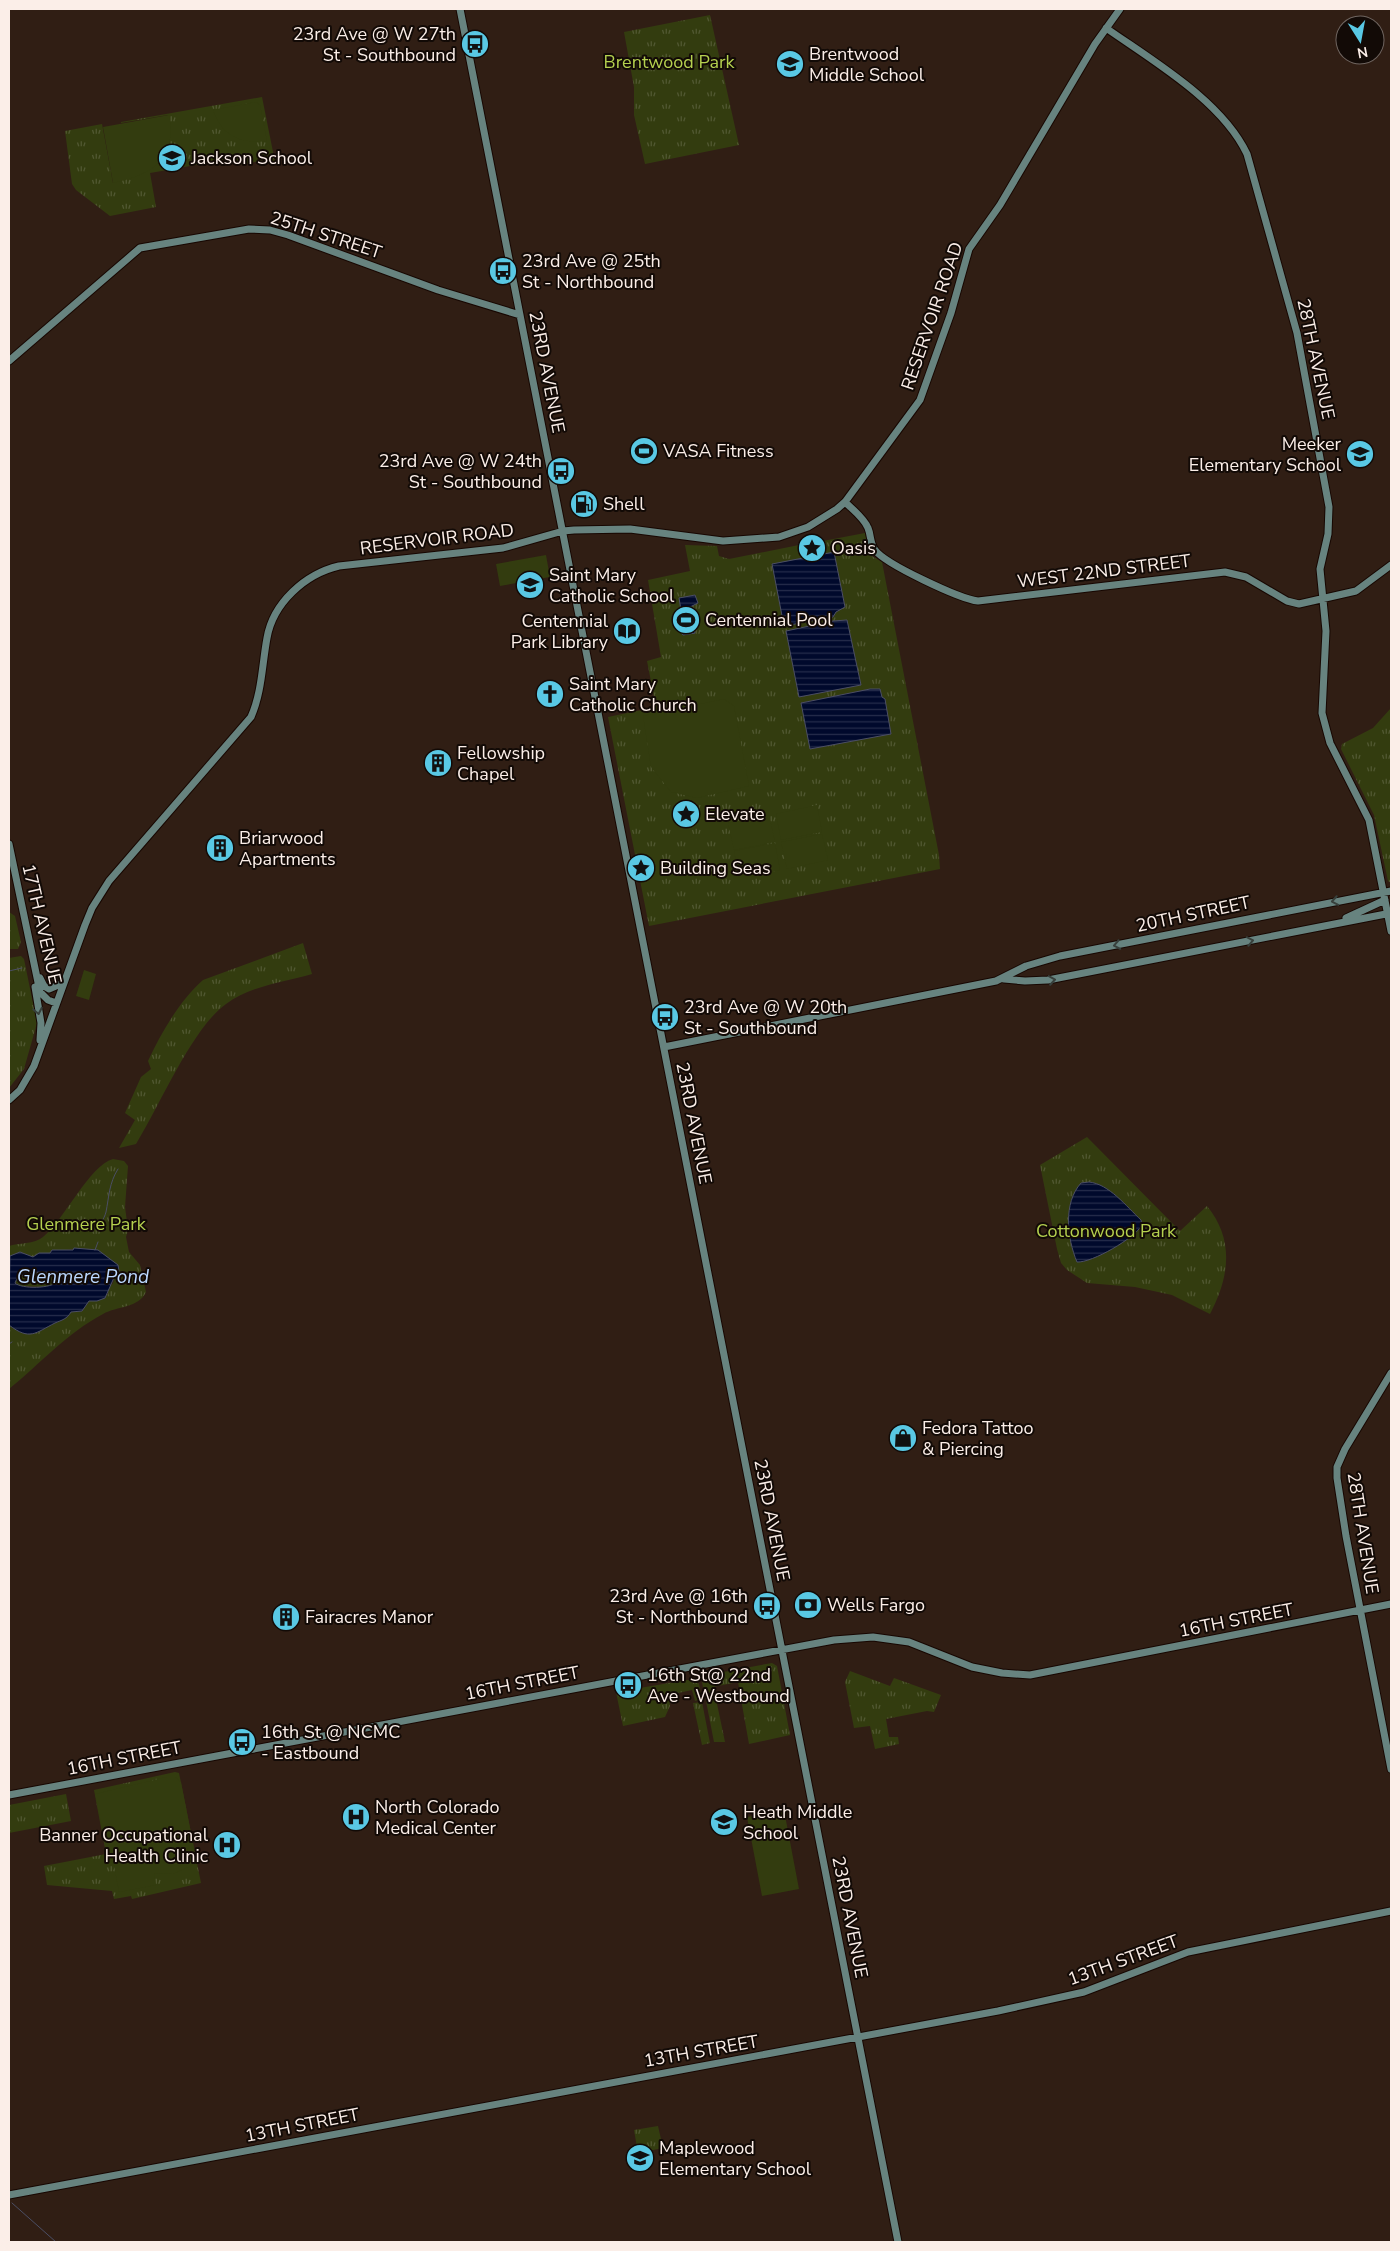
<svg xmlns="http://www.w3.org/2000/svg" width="1400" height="2251" viewBox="0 0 1400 2251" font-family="'Nunito Sans',sans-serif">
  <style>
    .grass { fill: url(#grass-tufts); fill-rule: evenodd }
    .garden { fill: #333c0f }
    .water { fill: url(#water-rules); stroke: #4b4e64; fill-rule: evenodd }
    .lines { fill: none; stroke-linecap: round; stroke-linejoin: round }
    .stream { stroke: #4b4e64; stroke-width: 1 }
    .secondary-casing { stroke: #170702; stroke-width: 9 }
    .secondary { stroke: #67837f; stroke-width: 7 }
    .oneway { stroke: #38403c }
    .labels { text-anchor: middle; stroke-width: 4; stroke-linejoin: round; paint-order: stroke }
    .poi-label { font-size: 18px; fill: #fbeee8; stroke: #120a06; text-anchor: start }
    .park-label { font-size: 18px; fill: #b5d04f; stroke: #120a06 }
    .street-label { font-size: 18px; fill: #fbeee8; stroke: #120a06 }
    .water-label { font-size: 19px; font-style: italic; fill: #bbd8ff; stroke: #120a06 }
  </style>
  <defs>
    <pattern id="grass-tufts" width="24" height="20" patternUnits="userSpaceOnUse" patternTransform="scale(1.25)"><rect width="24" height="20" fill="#333c0f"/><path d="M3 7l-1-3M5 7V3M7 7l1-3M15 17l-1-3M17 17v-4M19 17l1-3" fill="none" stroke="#515832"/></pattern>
    <pattern id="water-rules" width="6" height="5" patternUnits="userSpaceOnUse" patternTransform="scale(1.25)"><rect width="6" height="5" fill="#00092c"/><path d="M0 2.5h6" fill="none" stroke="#262d4b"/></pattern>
  </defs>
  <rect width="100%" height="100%" fill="#301e14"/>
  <path class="grass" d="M710 15 739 145 645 164 634 115V87L624 32Z
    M262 97 275 162 265 163V160L238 165 236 158 150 173 156 207 110 216 76 190 72 184 65 131 102 124 113 183 168 115 121 123V122Z
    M865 533 870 555 882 562 939 855 940 869 649 926 608 717 656 707 647 661 661 657 648 580 690 571 685 545 717 546 719 556 729 559 799 545 806 550 819 547 823 541ZM834 552 845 606 836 612ZM847 620 799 697 837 622ZM870 689 882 697 801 703Z
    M1391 708V883L1388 881 1374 815 1341 749 1342 744 1373 728Z
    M9 912 15 916 21 942 18 949H9Z
    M303 943 312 974C284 982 250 986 226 1004 192 1028 159 1107 136 1144L119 1148 135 1120 125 1113 141 1077 151 1069 148 1061C161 1033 180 1000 203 980Z
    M21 956 24 959 37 1023 24 1069 9 1088V958Z
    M1087 1137 1180 1231 1207 1206C1235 1240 1229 1278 1210 1314L1172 1295 1135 1287 1087 1283 1067 1270 1061 1263 1057 1249 1040 1165Z
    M113 1159 124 1161 128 1166 125 1207 128 1230 126 1237 129 1252 140 1265 146 1292C139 1308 117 1306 103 1314 67 1333 40 1364 9 1389V1325C29 1340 36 1332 55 1323 62 1320 67 1319 71 1312L82 1311 89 1301 108 1294V1289L113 1283 116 1272C99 1239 83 1251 53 1250L50 1253H39L33 1257 20 1252 9 1258V1246C18 1243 35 1244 43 1237 65 1219 89 1166 113 1159Z
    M41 1272 56 1274 58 1281C49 1291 32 1285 20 1286L15 1282 18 1276Z
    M772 1663 777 1666 790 1735 749 1744 738 1682 713 1687 714 1697 705 1699 702 1682 707 1675Z
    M850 1671 890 1686 894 1678 941 1695 934 1712 927 1711 886 1719 889 1737H898L899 1744 875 1749 870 1726 854 1728 845 1682Z
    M693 1679 699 1684 702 1699 695 1701 692 1690 669 1695 670 1706 665 1717 623 1726 616 1692Z
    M716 1699 725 1742H714L706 1701Z
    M702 1702 710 1743 702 1745 693 1703Z
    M175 1772 179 1773 201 1883 132 1899 131 1896 114 1899 112 1891 47 1885 44 1866 106 1854 94 1790Z
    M66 1794 71 1821 9 1833V1805Z
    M658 2126 663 2148 638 2153 634 2130Z"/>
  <path class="garden" d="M256 102 260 105 267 141C240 144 222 136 213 110Z
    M169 115C177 160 153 174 113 183L103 127Z
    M546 555 550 577 500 586 496 564Z
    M724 699 734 706 749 786 697 798 671 792 651 767 643 716Z
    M817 805 822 832 781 840 776 814Z
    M769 815 775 842 734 850 728 823Z
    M822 834 828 860 787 869 781 842Z
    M775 843 780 870 739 878 734 851Z
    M84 970 96 974 89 1000 76 996Z
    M167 1777H175L181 1782 197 1863 173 1874 154 1873 156 1885 119 1892 113 1860 107 1851 95 1794Z
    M784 1810 799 1889 762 1896 747 1817Z"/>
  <path class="water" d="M834 552 845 607 836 612 833 617 784 626 772 564Z
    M695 595 698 603 690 607 695 633 683 635 679 630 681 610 679 598Z
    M847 620 861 685 799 697 786 631 833 621Z
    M870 689H880L882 697 885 699 891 734 810 749 801 703Z
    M1089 1182C1109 1184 1126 1206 1141 1220L1142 1225C1135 1238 1092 1263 1077 1262 1067 1238 1063 1203 1081 1183Z
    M74 1248 98 1250 118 1265 119 1271 116 1273 105 1298 97 1301H89L82 1311 71 1312C67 1319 62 1320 55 1323 35 1333 30 1341 9 1325L10 1256 20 1252 33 1257 39 1253H50L52 1250H73ZM41 1272 56 1274 58 1281C52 1289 21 1289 15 1283L18 1276Z"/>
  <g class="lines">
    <path class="stream" d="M9 971 22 968
      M100 1231C99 1223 104 1220 106 1212 109 1197 109 1183 118 1169
      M95 1250 98 1242
      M9 1344 12 1342
      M12 2203 56 2242"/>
    <defs>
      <path id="secondary" d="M460 9 898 2242
        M1106 28C1153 61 1222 101 1247 154L1297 333 1329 507 1328 534 1320 569 1326 631 1322 713 1330 743 1369 820 1391 931
        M9 361 140 248 249 229 270 230 288 235 438 290 520 315
        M845 502C852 509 864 518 868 528 871 535 870 544 875 550 885 564 960 599 978 601L1225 572 1246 577 1287 601 1299 604 1356 591 1391 565
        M9 844 40 992 48 1000 56 1003
        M1346 918 1385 900
        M40 978 44 986 49 989 63 983
        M1004 979 1025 981 1048 980 1391 913
        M35 987 41 1023 40 1040
        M664 1047 996 981 1026 966 1060 956 1391 891
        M9 1100 20 1090 34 1066 85 925 92 908 109 881 251 717C262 692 262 665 267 638 273 603 305 574 339 566L503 548 563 531 574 530 630 529 723 541 779 537 808 527 837 509 845 502 920 400 951 313 969 249 1000 205 1095 44 1120 9
        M1391 1373 1345 1449 1337 1467V1478L1346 1536 1391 1769
        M9 1795 834 1640 873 1637 909 1642 972 1667 1002 1673 1030 1675 1391 1604
        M9 2195 998 2011 1084 1992 1188 1952 1391 1911"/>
    </defs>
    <use href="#secondary" class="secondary-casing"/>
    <use href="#secondary" class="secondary"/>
  </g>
  <defs><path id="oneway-chevron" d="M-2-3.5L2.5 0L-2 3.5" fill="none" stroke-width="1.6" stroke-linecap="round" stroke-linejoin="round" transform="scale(1.25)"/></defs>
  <g class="oneway">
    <use href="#oneway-chevron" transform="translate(1335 901) rotate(170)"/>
    <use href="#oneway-chevron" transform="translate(1250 941) rotate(-11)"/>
    <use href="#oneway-chevron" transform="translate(1117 945) rotate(169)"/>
    <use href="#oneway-chevron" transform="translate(1052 980) rotate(-9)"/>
    <use href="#oneway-chevron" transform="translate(38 1011) rotate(79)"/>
  </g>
  <defs>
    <symbol id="bus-disc" viewBox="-11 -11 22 22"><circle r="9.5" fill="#59c8e4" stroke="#120a06"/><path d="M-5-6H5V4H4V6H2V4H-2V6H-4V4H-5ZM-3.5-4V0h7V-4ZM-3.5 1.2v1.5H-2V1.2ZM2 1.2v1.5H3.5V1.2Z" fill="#111"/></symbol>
    <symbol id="school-disc" viewBox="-11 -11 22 22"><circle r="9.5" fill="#59c8e4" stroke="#120a06"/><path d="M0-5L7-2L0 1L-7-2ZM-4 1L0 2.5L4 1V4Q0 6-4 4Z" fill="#111"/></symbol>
    <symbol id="stadium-disc" viewBox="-11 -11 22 22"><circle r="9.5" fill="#59c8e4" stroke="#120a06"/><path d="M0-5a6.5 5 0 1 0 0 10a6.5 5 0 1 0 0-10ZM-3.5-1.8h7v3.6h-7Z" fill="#111"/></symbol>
    <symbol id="fuel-disc" viewBox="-11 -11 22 22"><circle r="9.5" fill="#59c8e4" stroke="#120a06"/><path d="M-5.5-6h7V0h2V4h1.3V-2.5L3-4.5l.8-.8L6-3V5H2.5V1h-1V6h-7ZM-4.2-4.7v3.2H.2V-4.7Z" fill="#111"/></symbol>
    <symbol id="sight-disc" viewBox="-11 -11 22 22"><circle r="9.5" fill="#59c8e4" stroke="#120a06"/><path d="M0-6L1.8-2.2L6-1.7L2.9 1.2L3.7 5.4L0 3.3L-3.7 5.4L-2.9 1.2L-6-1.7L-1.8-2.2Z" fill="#111"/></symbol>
    <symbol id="library-disc" viewBox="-11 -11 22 22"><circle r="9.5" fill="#59c8e4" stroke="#120a06"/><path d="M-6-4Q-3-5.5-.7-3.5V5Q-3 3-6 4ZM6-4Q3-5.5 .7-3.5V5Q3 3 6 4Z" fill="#111"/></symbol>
    <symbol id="church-disc" viewBox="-11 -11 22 22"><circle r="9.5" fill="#59c8e4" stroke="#120a06"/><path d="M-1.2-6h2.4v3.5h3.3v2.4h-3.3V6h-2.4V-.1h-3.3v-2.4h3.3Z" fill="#111"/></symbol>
    <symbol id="building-disc" viewBox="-11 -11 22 22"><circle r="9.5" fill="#59c8e4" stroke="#120a06"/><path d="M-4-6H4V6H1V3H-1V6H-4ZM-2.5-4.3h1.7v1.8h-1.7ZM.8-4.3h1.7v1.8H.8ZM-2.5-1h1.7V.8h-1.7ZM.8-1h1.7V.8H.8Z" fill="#111"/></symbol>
    <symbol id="shop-disc" viewBox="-11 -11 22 22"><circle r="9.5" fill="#59c8e4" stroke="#120a06"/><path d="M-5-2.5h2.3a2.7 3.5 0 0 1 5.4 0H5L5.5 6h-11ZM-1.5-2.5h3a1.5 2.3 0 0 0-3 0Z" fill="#111"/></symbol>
    <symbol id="bank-disc" viewBox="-11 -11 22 22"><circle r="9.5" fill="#59c8e4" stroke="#120a06"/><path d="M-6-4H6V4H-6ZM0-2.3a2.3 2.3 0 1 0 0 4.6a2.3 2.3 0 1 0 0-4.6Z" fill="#111"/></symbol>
    <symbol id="hospital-disc" viewBox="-11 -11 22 22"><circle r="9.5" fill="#59c8e4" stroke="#120a06"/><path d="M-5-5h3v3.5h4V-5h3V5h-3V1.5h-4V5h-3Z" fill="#111"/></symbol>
  </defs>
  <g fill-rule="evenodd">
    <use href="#bus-disc" x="459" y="28" width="32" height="32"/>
    <use href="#school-disc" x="774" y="48" width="32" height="32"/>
    <use href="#school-disc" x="156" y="142" width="32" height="32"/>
    <use href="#bus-disc" x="487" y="255" width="32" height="32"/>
    <use href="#stadium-disc" x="628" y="435" width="32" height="32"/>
    <use href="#school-disc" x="1344" y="438" width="32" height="32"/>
    <use href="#bus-disc" x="545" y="455" width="32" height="32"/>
    <use href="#fuel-disc" x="568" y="488" width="32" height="32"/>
    <use href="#sight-disc" x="796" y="532" width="32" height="32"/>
    <use href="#school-disc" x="514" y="569" width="32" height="32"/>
    <use href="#stadium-disc" x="670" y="604" width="32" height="32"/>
    <use href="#library-disc" x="611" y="615" width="32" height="32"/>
    <use href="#church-disc" x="534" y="678" width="32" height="32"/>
    <use href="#building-disc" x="422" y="747" width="32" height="32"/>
    <use href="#sight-disc" x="670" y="798" width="32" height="32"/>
    <use href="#building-disc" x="204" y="832" width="32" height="32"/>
    <use href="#sight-disc" x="625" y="852" width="32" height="32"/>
    <use href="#bus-disc" x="649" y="1001" width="32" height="32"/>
    <use href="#shop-disc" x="887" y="1422" width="32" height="32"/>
    <use href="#bank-disc" x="792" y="1589" width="32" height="32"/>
    <use href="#bus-disc" x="751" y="1590" width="32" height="32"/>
    <use href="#building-disc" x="270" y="1601" width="32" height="32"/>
    <use href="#bus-disc" x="612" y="1669" width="32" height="32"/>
    <use href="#bus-disc" x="226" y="1726" width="32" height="32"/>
    <use href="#hospital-disc" x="340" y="1801" width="32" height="32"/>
    <use href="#school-disc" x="708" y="1806" width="32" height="32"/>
    <use href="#hospital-disc" x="211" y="1829" width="32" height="32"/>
    <use href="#school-disc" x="624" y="2142" width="32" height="32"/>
  </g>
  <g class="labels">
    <g class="poi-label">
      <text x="456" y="40" text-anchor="end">23rd Ave @ W 27th<tspan x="456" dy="21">St - Southbound</tspan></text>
      <text x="809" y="60">Brentwood<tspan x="809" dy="21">Middle School</tspan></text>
      <text x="191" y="164">Jackson School</text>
      <text x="522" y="267">23rd Ave @ 25th<tspan x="522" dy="21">St - Northbound</tspan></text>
      <text x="1341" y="450" text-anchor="end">Meeker<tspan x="1341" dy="21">Elementary School</tspan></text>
      <text x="663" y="457">VASA Fitness</text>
      <text x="542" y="467" text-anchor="end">23rd Ave @ W 24th<tspan x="542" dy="21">St - Southbound</tspan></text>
      <text x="603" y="510">Shell</text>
      <text x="831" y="554">Oasis</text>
      <text x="549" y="581">Saint Mary<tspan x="549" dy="21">Catholic School</tspan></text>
      <text x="705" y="626">Centennial Pool</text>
      <text x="608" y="627" text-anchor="end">Centennial<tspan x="608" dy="21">Park Library</tspan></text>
      <text x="569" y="690">Saint Mary<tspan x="569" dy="21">Catholic Church</tspan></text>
      <text x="457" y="759">Fellowship<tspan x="457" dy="21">Chapel</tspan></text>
      <text x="705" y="820">Elevate</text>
      <text x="239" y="844">Briarwood<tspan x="239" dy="21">Apartments</tspan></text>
      <text x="660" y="874">Building Seas</text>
      <text x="684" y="1013">23rd Ave @ W 20th<tspan x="684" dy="21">St - Southbound</tspan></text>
      <text x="922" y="1434">Fedora Tattoo<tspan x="922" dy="21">&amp; Piercing</tspan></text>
      <text x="748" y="1602" text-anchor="end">23rd Ave @ 16th<tspan x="748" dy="21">St - Northbound</tspan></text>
      <text x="827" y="1611">Wells Fargo</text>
      <text x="305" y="1623">Fairacres Manor</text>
      <text x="647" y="1681">16th St@ 22nd<tspan x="647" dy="21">Ave - Westbound</tspan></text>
      <text x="261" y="1738">16th St @ NCMC<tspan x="261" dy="21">- Eastbound</tspan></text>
      <text x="375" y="1813">North Colorado<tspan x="375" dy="21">Medical Center</tspan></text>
      <text x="743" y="1818">Heath Middle<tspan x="743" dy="21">School</tspan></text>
      <text x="208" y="1841" text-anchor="end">Banner Occupational<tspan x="208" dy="21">Health Clinic</tspan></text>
      <text x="659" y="2154">Maplewood<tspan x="659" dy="21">Elementary School</tspan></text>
    </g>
    <g class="park-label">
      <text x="669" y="68">Brentwood Park</text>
      <text x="86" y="1230">Glenmere Park</text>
      <text x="1106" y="1237">Cottonwood Park</text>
    </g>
    <g class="street-label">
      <text transform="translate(326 235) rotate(18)" y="6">25TH STREET</text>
      <text transform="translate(932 316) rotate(-71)" y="6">RESERVOIR ROAD</text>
      <text transform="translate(1316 359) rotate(78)" y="6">28TH AVENUE</text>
      <text transform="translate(547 372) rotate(79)" y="6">23RD AVENUE</text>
      <text transform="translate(437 539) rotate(-7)" y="6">RESERVOIR ROAD</text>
      <text transform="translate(1104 571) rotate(-7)" y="6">WEST 22ND STREET</text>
      <text transform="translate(1193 914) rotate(-12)" y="6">20TH STREET</text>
      <text transform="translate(42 924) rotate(77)" y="6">17TH AVENUE</text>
      <text transform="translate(694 1123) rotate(79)" y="6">23RD AVENUE</text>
      <text transform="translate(772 1520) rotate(79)" y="6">23RD AVENUE</text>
      <text transform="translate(1363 1533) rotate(81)" y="6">28TH AVENUE</text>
      <text transform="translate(1236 1620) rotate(-11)" y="6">16TH STREET</text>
      <text transform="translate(522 1683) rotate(-11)" y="6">16TH STREET</text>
      <text transform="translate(124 1758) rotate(-11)" y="6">16TH STREET</text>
      <text transform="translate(850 1917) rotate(79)" y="6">23RD AVENUE</text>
      <text transform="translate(1123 1960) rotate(-20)" y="6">13TH STREET</text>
      <text transform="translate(701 2051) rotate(-10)" y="6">13TH STREET</text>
      <text transform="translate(302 2125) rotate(-11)" y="6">13TH STREET</text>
    </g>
    <g class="water-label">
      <text x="83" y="1283">Glenmere Pond</text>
    </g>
  </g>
  <rect width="1400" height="2251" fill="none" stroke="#fbeee8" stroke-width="20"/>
  <g transform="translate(1360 40) rotate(169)"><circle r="24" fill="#120a06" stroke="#6f6560"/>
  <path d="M0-4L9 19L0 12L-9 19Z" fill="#59c8e4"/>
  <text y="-8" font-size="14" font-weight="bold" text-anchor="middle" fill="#fbeee8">N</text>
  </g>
</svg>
